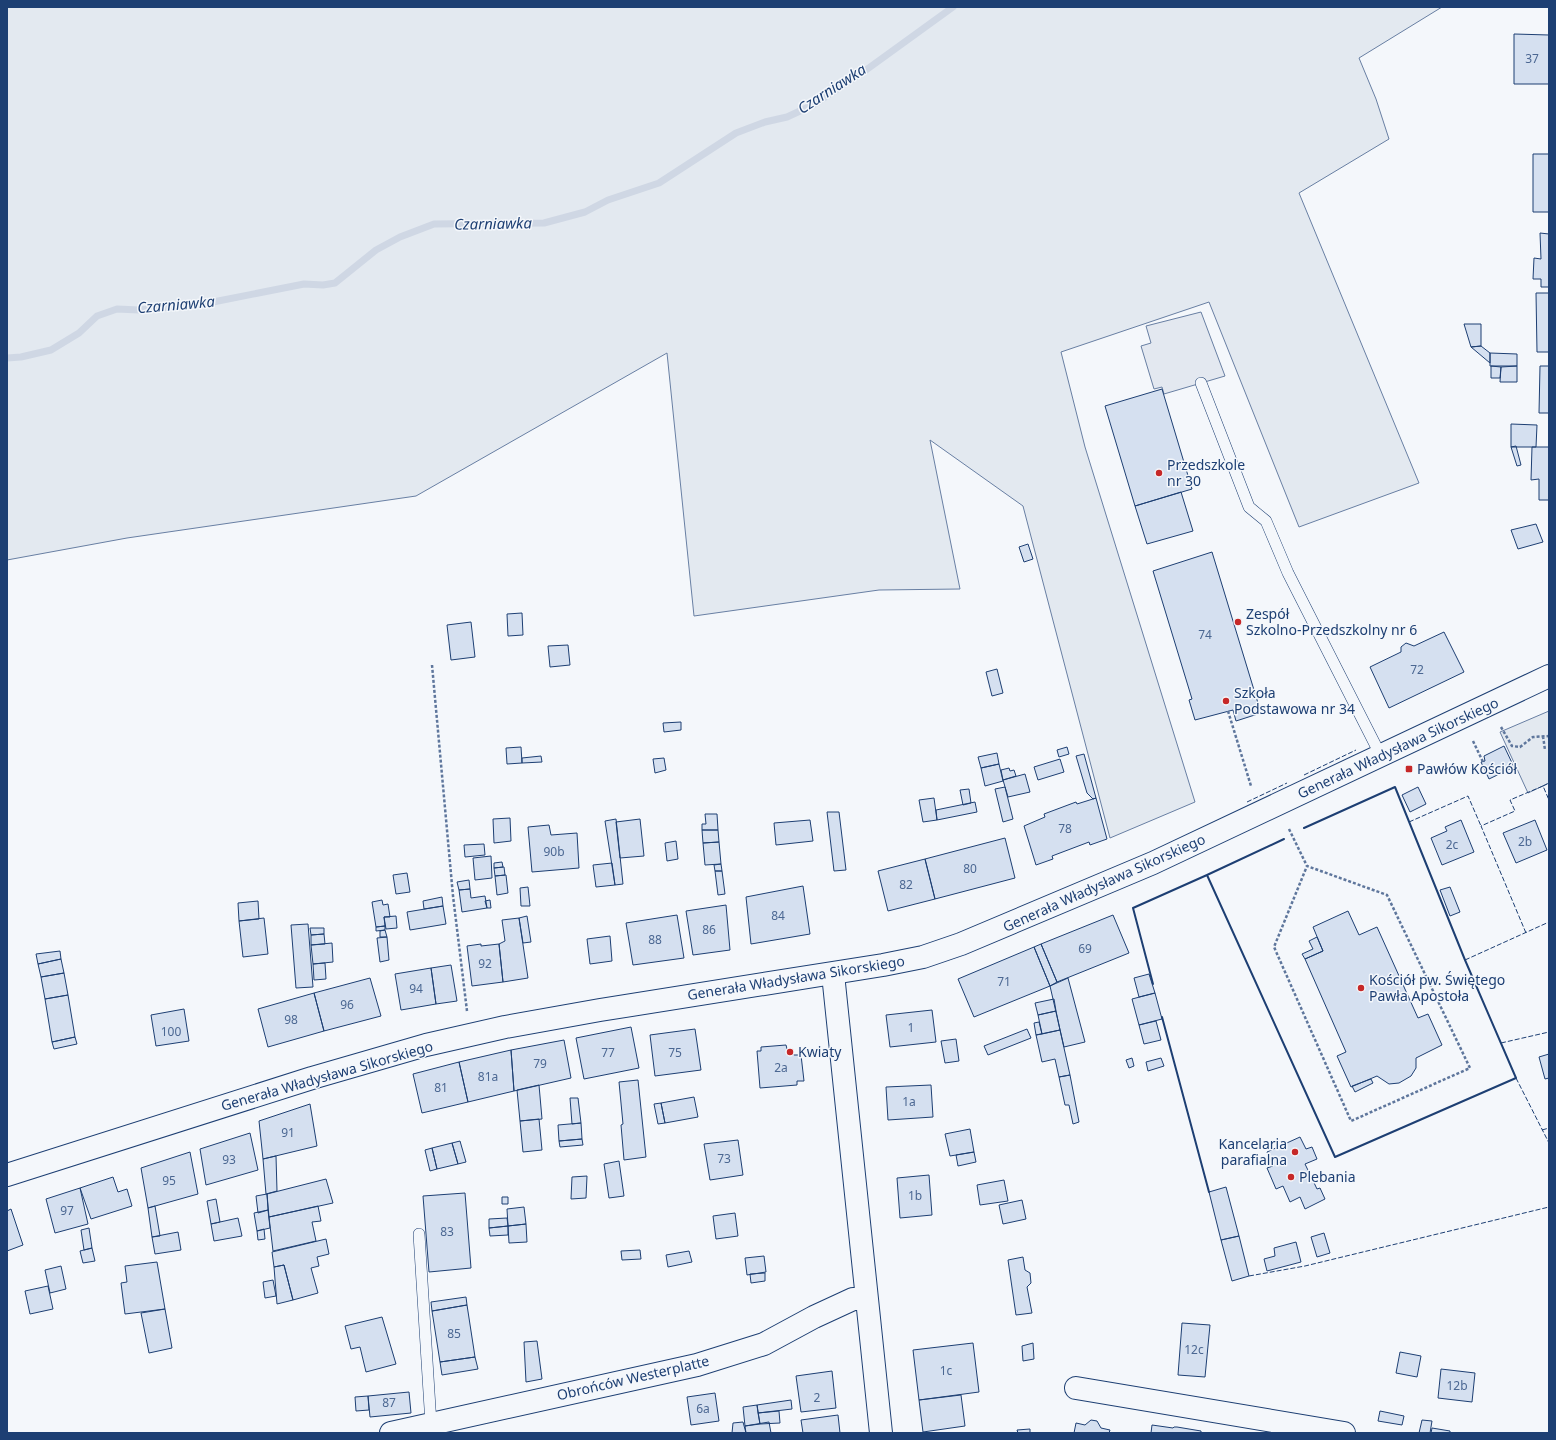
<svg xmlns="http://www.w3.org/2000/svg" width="1556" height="1440" viewBox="0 0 1556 1440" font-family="'Noto Sans',sans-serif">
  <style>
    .green { fill: #e3e9f0; stroke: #687fa3 }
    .parking { fill: #e3e8f0; stroke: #687fa3 }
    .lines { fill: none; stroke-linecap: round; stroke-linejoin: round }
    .stream { stroke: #cfd7e4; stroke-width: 7 }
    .building { fill: #d5e0f0; stroke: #1d3f73 }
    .service-casing { stroke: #1d3f73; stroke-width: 12 }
    .minor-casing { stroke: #1d3f73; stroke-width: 24 }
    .tertiary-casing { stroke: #1d3f73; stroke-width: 24 }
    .path { stroke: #5e769c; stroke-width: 2.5; stroke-dasharray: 3 2; stroke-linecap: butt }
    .service { stroke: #f4f7fb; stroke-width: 11 }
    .minor { stroke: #f4f7fb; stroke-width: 22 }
    .tertiary { stroke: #f4f7fb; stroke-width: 22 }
    .fence { stroke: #1d3f73; stroke-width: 1; stroke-dasharray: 5 2; stroke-linecap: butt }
    .wall { stroke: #1d3f73; stroke-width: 2 }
    .poi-dot { fill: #c62828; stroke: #f4f7fb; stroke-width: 1.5 }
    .labels { text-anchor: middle; stroke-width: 3; stroke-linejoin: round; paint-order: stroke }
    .number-label { font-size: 12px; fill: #4b6792 }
    .poi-label { font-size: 14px; fill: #1d3f73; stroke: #f4f7fb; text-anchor: start }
    .street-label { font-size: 14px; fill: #1d3f73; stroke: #f4f7fb }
    .water-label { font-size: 15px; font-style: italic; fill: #1d3f73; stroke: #f4f7fb }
  </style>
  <rect width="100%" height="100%" fill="#f4f7fb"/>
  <path class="green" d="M7 7H1442L1359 58 1376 99 1389 139 1299 193 1419 483 1299 527 1209 302 1061 352 1085 447 1195 802 1110 838 1023 506 930 440 960 589 879 590 694 616 667 353 416 496 127 538 7 560Z
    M1549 711V783L1528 793 1500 732Z"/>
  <path class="parking" d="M1201 312 1225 376 1164 394 1162 387 1154 389 1141 346 1151 343 1146 326Z"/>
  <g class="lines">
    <path class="stream" d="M7 358 21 357 51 350 79 333 97 316 117 309 139 310 203 304 304 284 323 285 335 283 376 250 400 237 434 224 544 223 585 212 608 200 659 183 736 133 765 122 787 117 813 105 866 70 953 7"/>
  </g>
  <path class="building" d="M1514 34 1549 35V84H1514Z
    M1533 154H1549V212H1533Z
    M1540 233 1549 234V287H1541V279H1533L1534 258 1541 259Z
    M1536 293H1549V352H1537Z
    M1464 324H1481V346L1471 347Z
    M1481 346 1490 353V363L1471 347Z
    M1490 353 1517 354V366H1490Z
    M1491 366 1501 367 1500 378H1491Z
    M1517 366V382H1500L1501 367Z
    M1540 366H1549V413H1539Z
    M1162 389 1192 489 1135 506 1105 406Z
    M1511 424 1537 425 1536 447H1511Z
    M1516 446 1521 465 1517 466 1511 447Z
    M1532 447H1549V500H1539V479L1531 480Z
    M1181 492 1193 531 1147 544 1135 506Z
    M1536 524 1543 542 1518 549 1511 530Z
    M1028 544 1033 559 1024 562 1019 547Z
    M1212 552 1261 713 1236 721 1233 710 1195 720 1189 700 1192 699 1153 571Z
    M522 613 523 635 508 636 507 614Z
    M471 622 475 657 451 660 447 625Z
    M1444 632 1464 672 1389 708 1370 667 1401 652V647L1406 643 1414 646Z
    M568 645 570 665 550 667 548 646Z
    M997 669 1003 693 992 696 986 672Z
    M681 722V730L664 732 663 723Z
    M1504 746 1514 767 1489 779 1481 762 1485 761 1484 756Z
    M521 747 522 763 507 764 506 748Z
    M1067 747 1069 754 1059 757 1057 750Z
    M997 753 999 764 981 768 978 757Z
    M1084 754 1096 798 1093 799 1087 793 1076 756Z
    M541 756 542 762 522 763V758Z
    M664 758 666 770 655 773 653 759Z
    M1060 759 1064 772 1038 780 1034 767Z
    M999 764 1003 781 985 786 981 768Z
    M1009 768 1010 771 1014 770 1016 776 1003 780 1001 770Z
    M1025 774 1030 792 1008 797 1003 780Z
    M1005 787 1013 819 1003 822 995 789Z
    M1418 787 1426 804 1410 812 1402 795Z
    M969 789 971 803 963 805 960 790Z
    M934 798 937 820 923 822 919 800Z
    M1096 798 1107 839 1090 845 1089 842 1052 856 1053 859 1036 865 1024 826 1045 817 1044 814 1076 802 1077 804Z
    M975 802 977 812 937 820 936 810Z
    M827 812H839L846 870 834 871Z
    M705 814H717L718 830H702V824H706Z
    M510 818 511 841 494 843 493 819Z
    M616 819 623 884 615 885 605 821Z
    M640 819 644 856 620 858 616 822Z
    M810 820 813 841 776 845 774 823Z
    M1461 820 1474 852 1442 865 1431 838 1447 831 1445 827Z
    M1535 820 1547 850 1516 863 1503 833Z
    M549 825 551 835 577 833 579 868 532 872 528 827Z
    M702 830H718L719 842 703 843Z
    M1005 838 1015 878 935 899 925 859Z
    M676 841 678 859 667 861 665 843Z
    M719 842 721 864 705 865 703 843Z
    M484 844 485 855 465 857 464 845Z
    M491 856 492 878 475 880 473 858Z
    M925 859 935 899 888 911 878 871Z
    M502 862 503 867 494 868V863Z
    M612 863 615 885 596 887 593 865Z
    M721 864 722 871H715L714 865Z
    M504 867 505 875 495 876 494 868Z
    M715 871H722L725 894 718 895Z
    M407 873 410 892 396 894 393 875Z
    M506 875 508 893 497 895 495 876Z
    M469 880 470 889 459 890 457 882Z
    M803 886 810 934 751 944 746 897Z
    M528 887 530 906H521L520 888Z
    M1450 887 1460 912 1450 916 1440 890Z
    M470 889 471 898 485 896 487 908 462 912 459 890Z
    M442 897 443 906 424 909 423 901Z
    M382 900 383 905 388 904 390 917H384L385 926 376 927 372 902Z
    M490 900 491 908H487L485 901Z
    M258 901 259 919 239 921 238 903Z
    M726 905 730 950 693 955 686 911Z
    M443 906 446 924 410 930 407 912Z
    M1348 911 1359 935 1377 927 1418 1018 1428 1014 1442 1045 1416 1058V1068L1411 1076 1399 1083 1389 1084 1377 1076 1351 1087 1337 1056 1346 1052 1305 959 1323 951 1313 927Z
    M677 915 684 958 633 965 626 923Z
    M1113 915 1129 953 1057 982 1041 944Z
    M396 916 397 928 386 929 384 917Z
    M527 916 531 942 523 943 519 918Z
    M264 918 268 954 243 957 239 921Z
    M519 918 528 978 503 982 499 944 505 941 502 920Z
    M308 924 313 987 296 988 291 925Z
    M385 926V930L376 931V927Z
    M310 928H324V934L311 935Z
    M385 930 387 937H380V931Z
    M324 934 325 944 311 945V935Z
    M610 936 612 961 590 964 587 939Z
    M387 937 389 960 380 962 377 938Z
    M1317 937 1323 951 1305 959 1302 954 1313 949 1309 941Z
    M332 943 333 962 313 964 311 945Z
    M481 944V946L499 944 503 982 472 986 467 946Z
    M1041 944 1057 982 1050 986 1034 947Z
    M1034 947 1050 986 974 1017 958 979Z
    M60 951 61 959 38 964 36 954Z
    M61 959 64 973 41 977 38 964Z
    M325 963 326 979 314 980 313 964Z
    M451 965 457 1001 436 1004 431 968Z
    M431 968 436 1004 401 1010 395 974Z
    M64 973 68 995 45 999 41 977Z
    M1149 974 1155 993 1139 997 1134 978Z
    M370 978 381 1016 324 1031 314 993Z
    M1068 978 1085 1042 1064 1047 1050 986Z
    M314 993 324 1031 268 1047 258 1009Z
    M1155 993 1162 1019 1139 1025 1132 999Z
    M68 995 75 1037 52 1042 45 999Z
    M1054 999 1056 1011 1038 1015 1035 1003Z
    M184 1009 189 1041 156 1046 151 1015Z
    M932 1010 936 1042 890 1047 886 1015Z
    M1056 1011 1060 1030 1042 1034 1038 1015Z
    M1156 1021 1161 1040 1144 1044 1139 1025Z
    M1039 1022 1042 1034 1036 1035 1034 1023Z
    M631 1027 639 1068 584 1079 576 1038Z
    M695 1029 701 1070 655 1076 650 1035Z
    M1027 1029 1031 1038 988 1055 984 1046Z
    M1060 1030 1070 1075 1059 1077 1055 1059 1042 1062 1036 1035Z
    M75 1037 77 1044 54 1049 52 1042Z
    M956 1039 959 1061 945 1063 941 1041Z
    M564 1040 571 1078 514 1091 511 1050Z
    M786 1045 787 1049 794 1055H801L804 1081H797V1085L760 1088 757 1051H761V1047Z
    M511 1050 514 1091 468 1102 459 1062Z
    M1549 1054V1078L1545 1079 1539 1057Z
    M1132 1058 1134 1066 1129 1068 1126 1060Z
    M1161 1058 1164 1066 1148 1071 1146 1062Z
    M459 1062 468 1102 422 1113 413 1074Z
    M1070 1075 1079 1122 1073 1124 1069 1105H1065L1059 1077Z
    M1371 1079 1373 1083 1355 1092 1352 1086Z
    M638 1080 646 1157 624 1160 621 1125 623 1124 619 1082Z
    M539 1085 542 1119 520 1121 517 1090Z
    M931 1085 933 1117 888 1120 886 1087Z
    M694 1097 698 1117 665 1123 661 1103Z
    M570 1098H578L581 1123 572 1124Z
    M661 1103 665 1123 658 1124 654 1104Z
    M310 1104 317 1146 263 1159 259 1121Z
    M539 1119 542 1150 523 1152 520 1121Z
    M581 1123 582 1139 559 1141 558 1125Z
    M970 1129 974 1152 950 1156 945 1134Z
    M250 1133 258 1170 206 1185 200 1149Z
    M1300 1137 1306 1149 1312 1147 1317 1159 1305 1164 1317 1189 1320 1188 1325 1199 1305 1209 1300 1197 1290 1202 1283 1186 1276 1189 1267 1168 1273 1166 1267 1152Z
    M582 1139 583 1145 560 1147 559 1141Z
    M738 1140 743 1175 710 1180 704 1144Z
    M460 1141 466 1162 458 1164 452 1143Z
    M452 1143 458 1164 437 1169 432 1148Z
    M432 1148 437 1169 430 1171 425 1150Z
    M190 1152 198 1194 148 1208 141 1168Z
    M974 1152 976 1162 958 1166 956 1155Z
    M276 1156 277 1191 266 1194 263 1159Z
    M619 1161 624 1196 609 1198 604 1164Z
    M929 1175 932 1215 900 1218 897 1178Z
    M587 1176 586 1198 571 1199 572 1177Z
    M113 1177 118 1192 127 1189 132 1206 91 1219 80 1188Z
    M326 1179 333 1203 269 1217 267 1194Z
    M1004 1180 1008 1201 980 1205 977 1185Z
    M1226 1187 1239 1236 1221 1240 1209 1192Z
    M80 1188 88 1224 55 1233 46 1199Z
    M465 1193 471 1268 429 1272 423 1196Z
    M267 1194 268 1210 258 1213 256 1196Z
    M502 1197H508V1204H502Z
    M216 1199 220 1222 211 1224 207 1201Z
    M1022 1200 1026 1219 1003 1224 999 1205Z
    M155 1206 160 1236 152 1237 148 1208Z
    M318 1206 321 1221 312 1222 316 1241 273 1251 269 1217Z
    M524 1207 526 1224 508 1226 507 1209Z
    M11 1209 23 1245 7 1251V1211Z
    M268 1210 270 1228 257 1231 254 1213Z
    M735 1213 738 1236 716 1239 713 1216Z
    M238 1218 242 1236 214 1241 211 1224Z
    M507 1218 508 1226 489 1228V1219Z
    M526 1224 527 1242 509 1243 508 1226Z
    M508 1226V1235L490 1236 489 1228Z
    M89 1228 92 1248 84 1250 81 1230Z
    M264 1229 265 1239 258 1240 257 1231Z
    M178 1232 181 1250 155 1254 152 1237Z
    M1324 1233 1330 1253 1317 1257 1311 1237Z
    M1239 1236 1249 1276 1232 1281 1221 1240Z
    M326 1239 329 1254 317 1257 319 1266 311 1268 318 1293 293 1300 284 1265 274 1267 272 1252Z
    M1296 1242 1301 1262 1267 1271 1264 1259 1275 1256 1274 1248Z
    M92 1248 95 1261 83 1263 80 1251Z
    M640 1250 641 1259 622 1260 621 1251Z
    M689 1251 692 1262 668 1267 666 1255Z
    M764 1256 766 1272 747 1275 745 1258Z
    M1023 1257 1025 1270 1030 1273 1031 1283 1027 1287 1032 1313 1016 1315 1008 1260Z
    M157 1262 165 1309 125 1314 121 1283 127 1282 125 1266Z
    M284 1265 293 1300 277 1304 274 1267Z
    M61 1266 66 1289 50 1293 45 1270Z
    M765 1273V1281L751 1283 750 1274Z
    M273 1280 276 1296 265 1298 263 1282Z
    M48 1286 53 1309 30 1314 25 1291Z
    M466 1297 467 1305 432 1311 431 1302Z
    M467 1305 475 1357 440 1362 432 1311Z
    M165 1309 172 1348 149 1353 141 1313Z
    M382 1317 396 1364 366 1372 360 1347 351 1349 345 1326Z
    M1182 1323 1210 1325 1205 1377 1178 1375Z
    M537 1341 542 1379 526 1382 524 1342Z
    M973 1343 979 1392 919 1400 913 1350Z
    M1033 1343 1034 1359 1023 1361 1022 1346Z
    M1400 1352 1421 1356 1417 1377 1396 1373Z
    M475 1357 478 1369 442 1375 440 1362Z
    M1441 1369 1475 1373 1472 1402 1438 1398Z
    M832 1371 836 1408 801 1412 796 1376Z
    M409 1392 411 1413 370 1417 368 1396Z
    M715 1393 719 1421 691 1425 687 1397Z
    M961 1395 965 1426 923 1432 919 1400Z
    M368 1396 369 1410 356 1411 355 1397Z
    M791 1400 792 1409 758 1413 757 1405Z
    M757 1405 760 1424 745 1426 743 1407Z
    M779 1411 780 1423 760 1424 758 1413Z
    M1380 1411 1404 1416 1402 1425 1378 1421Z
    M838 1415 840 1433H803L801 1420Z
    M1091 1420 1097 1421 1101 1428 1110 1430 1109 1433H1074L1076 1423 1085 1425Z
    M1422 1420 1432 1421 1430 1433H1419Z
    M743 1422 746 1433H732L733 1423Z
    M769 1422 771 1433H746L745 1426Z
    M1152 1425 1173 1428 1174 1427H1177L1201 1431V1433H1151Z
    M1432 1428 1450 1431V1433H1431Z
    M1030 1429V1433H1018L1017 1430Z"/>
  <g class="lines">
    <defs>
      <path id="service" d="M1201 383 1249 507 1266 521 1288 573 1381 756
        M419 1234 431 1424"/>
      <path id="minor" d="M833 974 881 1433
        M1076 1388 1344 1433
        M391 1433 697 1365 764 1344 814 1317 853 1299H866"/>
      <path id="tertiary" d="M7 1175 312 1078 426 1045 505 1027 600 1010 883 965 923 957 961 944 1153 863 1549 676"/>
    </defs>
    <use href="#service" class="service-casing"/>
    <use href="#minor" class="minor-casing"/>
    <use href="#tertiary" class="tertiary-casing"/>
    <path class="path" d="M432 665 453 896 467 1011
      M1228 711 1251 786
      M1501 727 1512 746 1520 747 1533 737 1549 736
      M1543 736 1545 750
      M1473 741 1483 762
      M1289 829 1307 866 1387 895 1470 1068 1351 1121 1274 947 1307 866"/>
    <use href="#service" class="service"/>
    <use href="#minor" class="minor"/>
    <use href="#tertiary" class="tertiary"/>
    <path class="fence" d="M1304 775 1356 750
      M1543 786 1549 783
      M1247 802 1287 783
      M1409 822 1468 796 1481 826
      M1526 933 1481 826 1515 811 1510 800 1543 786 1549 800
      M1465 960 1549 922
      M1501 1043 1549 1032
      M1516 1078 1549 1143
      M1542 1130 1549 1128
      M1249 1276 1305 1266 1549 1207"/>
    <path class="wall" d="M1284 839 1207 875 1335 1157 1516 1078 1465 960 1395 787 1304 828
      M1153 984 1133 908 1207 875
      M1162 1017 1209 1192"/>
  </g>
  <g class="poi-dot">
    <circle cx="1159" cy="473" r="4"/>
    <circle cx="1238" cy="622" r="4"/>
    <circle cx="1226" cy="701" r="4"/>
    <rect x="1405" y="765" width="8" height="8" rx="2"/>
    <circle cx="1361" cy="988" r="4"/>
    <circle cx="790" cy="1052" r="4"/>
    <circle cx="1295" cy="1152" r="4"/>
    <circle cx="1291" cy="1177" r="4"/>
  </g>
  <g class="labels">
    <g class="number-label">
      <text x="1532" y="63">37</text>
      <text x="1205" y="639">74</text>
      <text x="1417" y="674">72</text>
      <text x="1065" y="833">78</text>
      <text x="1525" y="846">2b</text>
      <text x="1452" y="849">2c</text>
      <text x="554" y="856">90b</text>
      <text x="970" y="873">80</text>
      <text x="906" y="889">82</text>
      <text x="778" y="920">84</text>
      <text x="709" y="934">86</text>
      <text x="655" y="944">88</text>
      <text x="1085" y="953">69</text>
      <text x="485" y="968">92</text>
      <text x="1004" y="986">71</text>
      <text x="416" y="993">94</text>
      <text x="347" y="1009">96</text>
      <text x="291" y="1024">98</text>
      <text x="911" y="1032">1</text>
      <text x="171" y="1036">100</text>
      <text x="608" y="1057">77</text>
      <text x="675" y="1057">75</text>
      <text x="540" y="1068">79</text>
      <text x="781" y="1072">2a</text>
      <text x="488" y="1081">81a</text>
      <text x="441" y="1092">81</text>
      <text x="909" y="1106">1a</text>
      <text x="288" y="1137">91</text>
      <text x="724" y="1163">73</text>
      <text x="229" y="1164">93</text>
      <text x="169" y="1185">95</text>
      <text x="915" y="1200">1b</text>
      <text x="67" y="1215">97</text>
      <text x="447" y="1236">83</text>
      <text x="454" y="1338">85</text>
      <text x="1194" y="1354">12c</text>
      <text x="946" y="1375">1c</text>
      <text x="1457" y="1390">12b</text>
      <text x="817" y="1402">2</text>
      <text x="389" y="1407">87</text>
      <text x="703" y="1413">6a</text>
    </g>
    <g class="poi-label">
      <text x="1167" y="470">Przedszkole<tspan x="1167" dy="16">nr 30</tspan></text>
      <text x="1246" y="619">Zespół<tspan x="1246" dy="16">Szkolno-Przedszkolny nr 6</tspan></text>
      <text x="1234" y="698">Szkoła<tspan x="1234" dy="16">Podstawowa nr 34</tspan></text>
      <text x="1417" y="774">Pawłów Kościół</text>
      <text x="1369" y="985">Kościół pw. Świętego<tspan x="1369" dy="16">Pawła Apostoła</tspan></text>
      <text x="798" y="1057">Kwiaty</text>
      <text x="1287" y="1149" text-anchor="end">Kancelaria<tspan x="1287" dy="16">parafialna</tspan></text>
      <text x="1299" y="1182">Plebania</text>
    </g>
    <g class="street-label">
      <text transform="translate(1398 748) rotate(-25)" y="5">Generała Władysława Sikorskiego</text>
      <text transform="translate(1104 883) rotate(-24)" y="5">Generała Władysława Sikorskiego</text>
      <text transform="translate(796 978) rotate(-9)" y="5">Generała Władysława Sikorskiego</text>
      <text transform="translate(327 1076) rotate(-16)" y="5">Generała Władysława Sikorskiego</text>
      <text transform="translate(633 1378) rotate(-13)" y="5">Obrońców Westerplatte</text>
    </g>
    <g class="water-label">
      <text transform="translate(832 89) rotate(-33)" y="5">Czarniawka</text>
      <text transform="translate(493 224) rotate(-1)" y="5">Czarniawka</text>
      <text transform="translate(176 305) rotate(-5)" y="5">Czarniawka</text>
    </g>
  </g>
  <rect width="1556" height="1440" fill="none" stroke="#1d3f73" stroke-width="16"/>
</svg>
